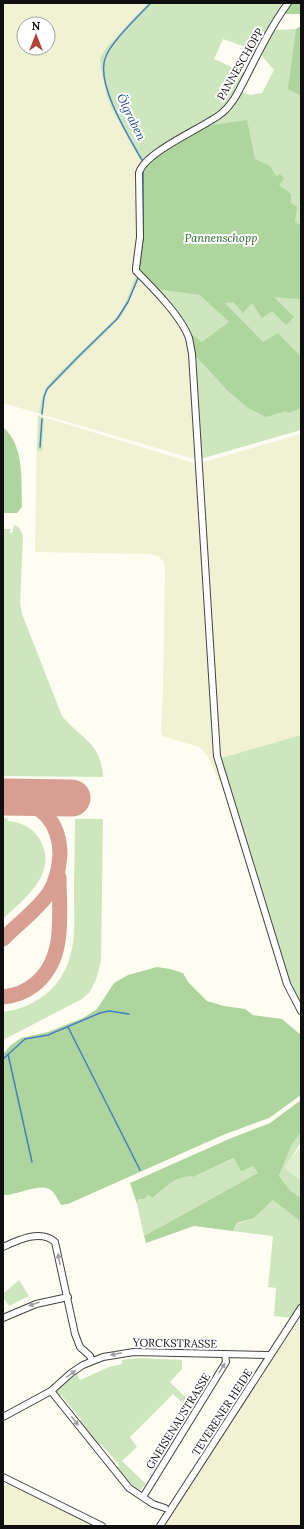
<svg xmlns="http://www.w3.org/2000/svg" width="304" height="1529" viewBox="0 0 304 1529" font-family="Lora,serif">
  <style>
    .farmland { fill: #f0f2d3; fill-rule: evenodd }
    .green { fill: #cde6be }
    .forest { fill: #afd59e }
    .pitch { fill: #deeecf }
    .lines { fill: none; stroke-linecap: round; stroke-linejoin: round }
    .stream { stroke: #487fc1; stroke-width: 1.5 }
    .taxiway { stroke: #d89e92; stroke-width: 15 }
    .runway { stroke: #d89e92; stroke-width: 37 }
    .minor-casing { stroke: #424242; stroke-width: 8 }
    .minor { stroke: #fff; stroke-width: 6 }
    .oneway { fill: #9f9f9f }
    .labels { text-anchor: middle; stroke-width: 4; stroke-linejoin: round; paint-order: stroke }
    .street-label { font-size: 11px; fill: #0f0f0f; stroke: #fff }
    .park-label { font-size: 11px; font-style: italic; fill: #286125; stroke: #fff }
    .water-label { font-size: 12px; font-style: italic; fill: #235295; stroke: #fff }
  </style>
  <rect width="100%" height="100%" fill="#fefdf2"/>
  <path class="farmland" d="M3 3H286L223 39 214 59 245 73 141 162 137 168 138 238 134 273 153 289 184 331 188 340 196 458 194 459 3 403ZM24 24H48V48H24Z
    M37 415 197 464 301 434V757L219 781 207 755 199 747 162 736 161 730 163 689 165 567 163 561 158 556 151 554 35 552Z
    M295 1323 301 1324V1526H163Z
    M9 1482 77 1517 91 1526H3V1488Z"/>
  <path class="green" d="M148 3H286L257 51 223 39 214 59 245 73 229 104 220 112 141 162 112 109 107 96 101 69 100 58 107 47Z
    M301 26V430L200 459 190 337 156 289 206 126 241 91 250 95 262 93 274 70 261 55 275 30 296 29Z
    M136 276 139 278 122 316 48 390 45 394 42 414 39 413C41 399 44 388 54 378L119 315 127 299Z
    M39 416 44 418 42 451H37Z
    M3 524 4 529H12L10 530V533H12L14 525C19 526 22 532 23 536L20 603 22 614 62 716C81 739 101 742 103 777L3 776Z
    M301 735V1007L289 986 224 773 222 758Z
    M3 818H7L8 821C20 822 32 827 39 838 60 873 25 898 3 919Z
    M75 819H103L101 961 96 980 89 993 82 999 3 1040V1012C34 1008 61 989 70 957 76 937 74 914 74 893 74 868 75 844 75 819Z
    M301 1132V1142L285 1168 301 1180V1198L291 1191 279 1176 292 1144Z
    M235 1158 253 1166 258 1173 144 1236 137 1204 138 1199 148 1195 153 1198C163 1188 178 1174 193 1177Z
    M273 1200 301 1222V1305L292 1318 274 1316 276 1288 268 1287 273 1236 233 1231 237 1224 254 1218Z
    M19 1280 29 1296 9 1306 3 1297V1294Z
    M137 1358 182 1360V1369L170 1382 193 1405 190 1410 173 1394 130 1437 137 1447 122 1461 146 1484 140 1490 134 1487 116 1468 119 1465 101 1444 98 1446 78 1422 81 1419 61 1395 58 1397 55 1391 77 1373 80 1380 109 1367 122 1364V1360Z"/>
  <path class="forest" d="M291 3H301V14H283Z
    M301 26V95H300L288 89 296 29Z
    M247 120 255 159 270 166 276 176 280 174 284 179 279 185 291 194V203L297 207 295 222 300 225 301 299 274 297 294 317 286 325 272 311 262 318 252 303 243 313 233 302 225 303 263 342 278 333 301 357V408L288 413 286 411 266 417 248 408 228 391 193 353 190 337 192 335 202 342 229 322 200 295 156 289 138 272 141 174 148 161 206 126Z
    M3 427C25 446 21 481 22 507L17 513H3Z
    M157 967 170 969 183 973 188 982 207 1001 224 1006 245 1009 253 1015 282 1019 301 1035V1095L269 1118 223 1135 68 1204 61 1205C58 1200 56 1195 52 1191 42 1181 17 1196 3 1195V1054L11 1045 21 1038 48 1032 83 1018 97 1009 114 983 128 975Z
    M301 1100V1132L292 1144 279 1176 291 1191 301 1198V1222L273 1200 254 1218 237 1223 233 1231 194 1226 146 1243 144 1236 258 1173 253 1166 241 1171 234 1158 193 1177C178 1174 163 1189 153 1198L148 1195 144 1199H138L137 1204 130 1183 229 1139 270 1123Z"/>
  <path class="pitch" d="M301 1146V1180L284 1168Z"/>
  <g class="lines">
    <path class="stream" d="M142 160C129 137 94 82 106 56 112 41 139 15 151 3
      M139 269 143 239V172
      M42 414 44 397 47 389 78 357 117 319 128 302 138 278
      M40 447 42 419
      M68 1027 140 1170
      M8 1054 32 1162
      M3 1059 25 1039 48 1035 100 1013 109 1011 129 1014"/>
    <path class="taxiway" d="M3 939C18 924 37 910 49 893 56 882 59 869 60 855 60 821 41 803 9 797
      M3 997C14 996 25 992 34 985 67 959 59 914 59 877"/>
    <path class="runway" d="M3 797 72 798"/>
    <defs>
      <path id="minor" d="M288 3C272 25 259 51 247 75 240 88 234 103 222 113 205 127 144 152 139 173L140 237 136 268V271C152 287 181 316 189 338 190 343 191 348 192 354L217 756 287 984 301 1011
        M3 1247C18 1240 41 1229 55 1242L75 1334 80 1347 90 1356 92 1361
        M3 1318 36 1304 68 1297
        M51 1391 129 1488 153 1504 165 1508
        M3 1417 51 1391 71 1373 83 1365 103 1357 134 1352 268 1355
        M3 1477 102 1526
        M143 1497 226 1362 225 1354
        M160 1526 301 1308"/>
    </defs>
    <use href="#minor" class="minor-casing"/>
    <use href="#minor" class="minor"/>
  </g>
  <defs><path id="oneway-solid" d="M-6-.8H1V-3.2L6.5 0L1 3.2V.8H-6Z"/></defs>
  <g class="oneway">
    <use href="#oneway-solid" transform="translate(59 1259) rotate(-101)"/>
    <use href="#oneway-solid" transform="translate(34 1304) rotate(161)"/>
    <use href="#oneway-solid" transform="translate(116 1354) rotate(168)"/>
    <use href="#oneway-solid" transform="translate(222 1368) rotate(-58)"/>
    <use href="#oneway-solid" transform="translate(71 1374) rotate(-37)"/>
    <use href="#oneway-solid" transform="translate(75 1421) rotate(52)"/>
  </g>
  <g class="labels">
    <g class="street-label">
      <text transform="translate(240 64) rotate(-60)" y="4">PANNESCHOPP</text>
      <text transform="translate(175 1343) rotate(1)" y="4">YORCKSTRASSE</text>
      <text transform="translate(222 1412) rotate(-57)" y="4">TEVERENER HEIDE</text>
      <text transform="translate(178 1421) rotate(-58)" y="4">GNEISENAUSTRASSE</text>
    </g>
    <g class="park-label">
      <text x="221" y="242">Pannenschopp</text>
    </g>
    <g class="water-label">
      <text transform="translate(131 117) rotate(64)" y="4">Ölgraben</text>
    </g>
  </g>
  <rect width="304" height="1529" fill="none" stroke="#0f0f0f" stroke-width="8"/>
  <g transform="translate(36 36)"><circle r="19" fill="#ffffff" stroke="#9f9f9f"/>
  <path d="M0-3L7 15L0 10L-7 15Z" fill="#b24033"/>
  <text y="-6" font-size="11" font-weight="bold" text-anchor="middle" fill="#0f0f0f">N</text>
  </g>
</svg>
